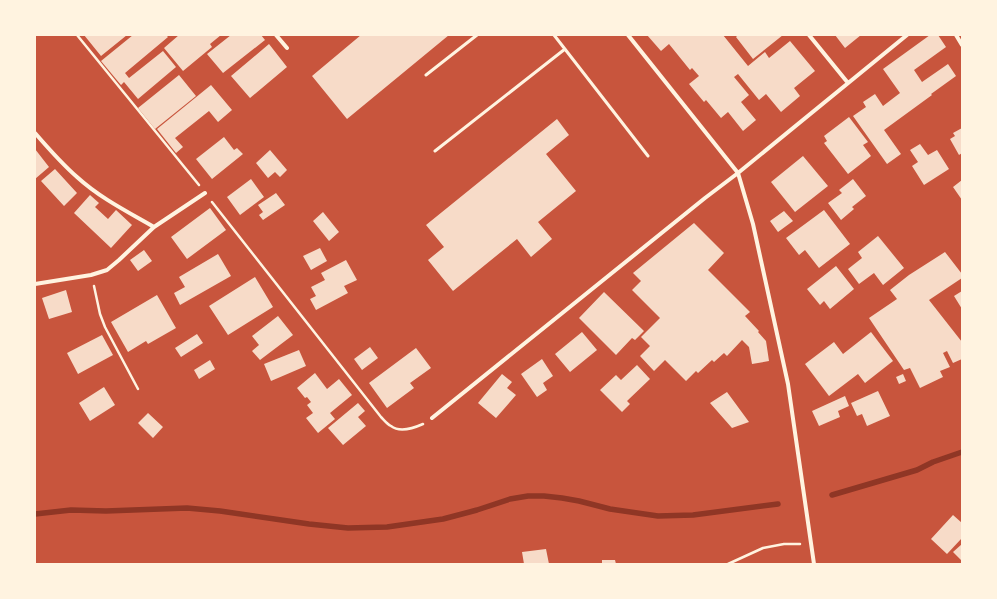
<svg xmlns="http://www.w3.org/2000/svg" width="997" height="599" viewBox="0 0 997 599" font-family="Merriweather,serif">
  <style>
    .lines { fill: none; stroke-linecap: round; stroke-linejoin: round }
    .stream { stroke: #8f3625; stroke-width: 5.5 }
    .building { fill: #f7dbc8 }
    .path { stroke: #fff3e0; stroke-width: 2.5 }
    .service { stroke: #fff3e0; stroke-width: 3 }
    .minor { stroke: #fff3e0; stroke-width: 4 }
  </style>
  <rect width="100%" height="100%" fill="#c8553d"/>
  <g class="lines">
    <path class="stream" d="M832 495 917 470 933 462 962 452
      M35 514 71 510 106 511 187 508 220 511 309 524 348 528 387 527 443 519 477 510 510 499 528 496H544L562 498 579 501 610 509 658 516 693 515 778 504"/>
  </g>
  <path class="building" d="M84 35H127L101 56Z
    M133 35H166L168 37 125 73 129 78 163 51 176 67 138 99 124 82 121 85 101 61Z
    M179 35 186 36 187 35H221L210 44 212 47 183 71 164 48Z
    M231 35H261L265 40 223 73 207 54Z
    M361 35H449L347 119 312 76Z
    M647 35H723L748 66 765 52 769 58 790 41 815 71 794 88 800 96 781 112 766 94 759 100 738 74 734 77 749 95 741 102 756 120 743 131 728 112 721 118 706 100 704 102 689 84 699 76 692 68 690 70 669 44 661 51Z
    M738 35H783L753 59 736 37Z
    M835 35H861L845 48Z
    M930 35H938L946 47 914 70 922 82 948 64 956 76 931 94 932 95 884 130 901 154 887 164 853 116 866 107 863 102 875 94 883 106 900 93 883 69Z
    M269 44 287 67 250 98 231 76Z
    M179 75 196 96 155 129 138 108Z
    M211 85 232 110 218 122 209 111 175 138 183 147 176 153 157 129Z
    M849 117 868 142 863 145 871 156 848 174 824 143 827 141 824 136Z
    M557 119 569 135 546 154 576 191 538 222 552 239 531 257 517 239 453 291 428 260 444 247 426 225Z
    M962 128V153L959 155 950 139 955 136 953 133Z
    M224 137 234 150 237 148 243 154 212 179 196 159Z
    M920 144 928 155 937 150 949 169 924 185 912 166 918 162 910 150Z
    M35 149 49 167 35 179Z
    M270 150 287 170 280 177 275 172 268 178 256 163Z
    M803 156 828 186 795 212 771 182Z
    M55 169 77 193 64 206 41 181Z
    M251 179 264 197 240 215 227 197Z
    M853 179 866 196 852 207 854 209 841 220 828 203 842 193 839 190Z
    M962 180V200L953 187Z
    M276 193 285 205 263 220 259 215 263 212 258 205Z
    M90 195 99 203 95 207 108 219 116 210 132 225 111 248 74 213Z
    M210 208 226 230 187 259 171 237Z
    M824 210 850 244 819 268 805 250 799 255 786 238Z
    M784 211 793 221 778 232 770 221Z
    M323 212 339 232 329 241 313 221Z
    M694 223 724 253 708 270 750 312 745 316 759 331 758 332 766 341 769 361 752 364 749 347 742 340 727 356 724 353 714 362 712 360 698 373 696 371 686 381 665 360 654 371 640 356 650 346 641 337 660 318 632 290 641 281 633 273Z
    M878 236 904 268 883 285 874 273 859 284 848 269 862 258 858 252Z
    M320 248 327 261 311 270 303 256Z
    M144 250 152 261 138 271 130 260Z
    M945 252 962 274V278L929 300 962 342V359L953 363 947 351 943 353 950 367 940 371 943 377 920 388 910 368 904 370 869 318 897 299 890 290 909 275Z
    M218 254 231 276 180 305 174 293 185 287 179 277Z
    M346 260 357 280 344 286 348 293 316 310 310 299 316 296 311 287 325 280 321 273Z
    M836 266 854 289 830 309 824 301 820 305 807 289Z
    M255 277 273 307 228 335 209 306Z
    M66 290 72 312 49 319 42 298Z
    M962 291V309L954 296Z
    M604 292 644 331 635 340 632 338 616 355 579 318Z
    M157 295 176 328 148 344 146 341 128 352 111 322Z
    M278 316 293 335 260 360 252 351 259 345 252 336Z
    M582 332 597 350 570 372 555 354Z
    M871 332 893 361 865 383 858 374 829 396 805 364 834 342 843 354Z
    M197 334 203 343 181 357 175 348Z
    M102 335 113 355 78 374 67 353Z
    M370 347 378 358 362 370 354 359Z
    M416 348 431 368 410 383 414 388 387 408 369 383Z
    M299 350 306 366 271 381 264 364Z
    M542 359 553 376 543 383 547 390 537 397 521 374Z
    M210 360 215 369 199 379 194 370Z
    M637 365 650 379 627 401 630 404 622 412 600 390 616 375 621 380Z
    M315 373 327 389 339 379 352 395 330 413 335 419 318 433 306 418 313 413 307 405 311 402 307 397 305 398 297 388Z
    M502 374 512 382 507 388 516 395 496 418 478 403Z
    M903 374 906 381 899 384 896 377Z
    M104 387 115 405 90 421 79 403Z
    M878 391 890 416 867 426 862 414 857 416 851 403Z
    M727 392 749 422 732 428 710 403Z
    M845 396 849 406 838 411 840 417 819 426 812 411Z
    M358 403 365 411 358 417 366 426 343 445 328 428Z
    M148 413 163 427 153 438 138 423Z
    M953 515 962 523V538L947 554 931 539Z
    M962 544V561L953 552Z
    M546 549 549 564H524L522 552Z
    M602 560H615L616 564H602Z"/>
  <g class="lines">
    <path class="path" d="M77 35 199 185
      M212 202 381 417C384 420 387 424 391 426 400 433 414 428 423 424
      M94 286 100 314 105 327 138 389
      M728 564 763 548 784 544H800"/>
    <path class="service" d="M554 35 648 156
      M426 75 477 35
      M435 151 565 49"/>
    <path class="minor" d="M276 35 287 48
      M628 35 738 173 753 224 788 384 814 564
      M809 35 848 83
      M956 35 962 45
      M35 133C48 148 62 164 77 177 100 198 128 212 154 227
      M35 284 91 275 107 270 119 260 154 227 205 193
      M432 418 705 198 738 173 907 35"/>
  </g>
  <rect width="997" height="599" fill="none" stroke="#fff3e0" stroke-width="72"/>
</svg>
